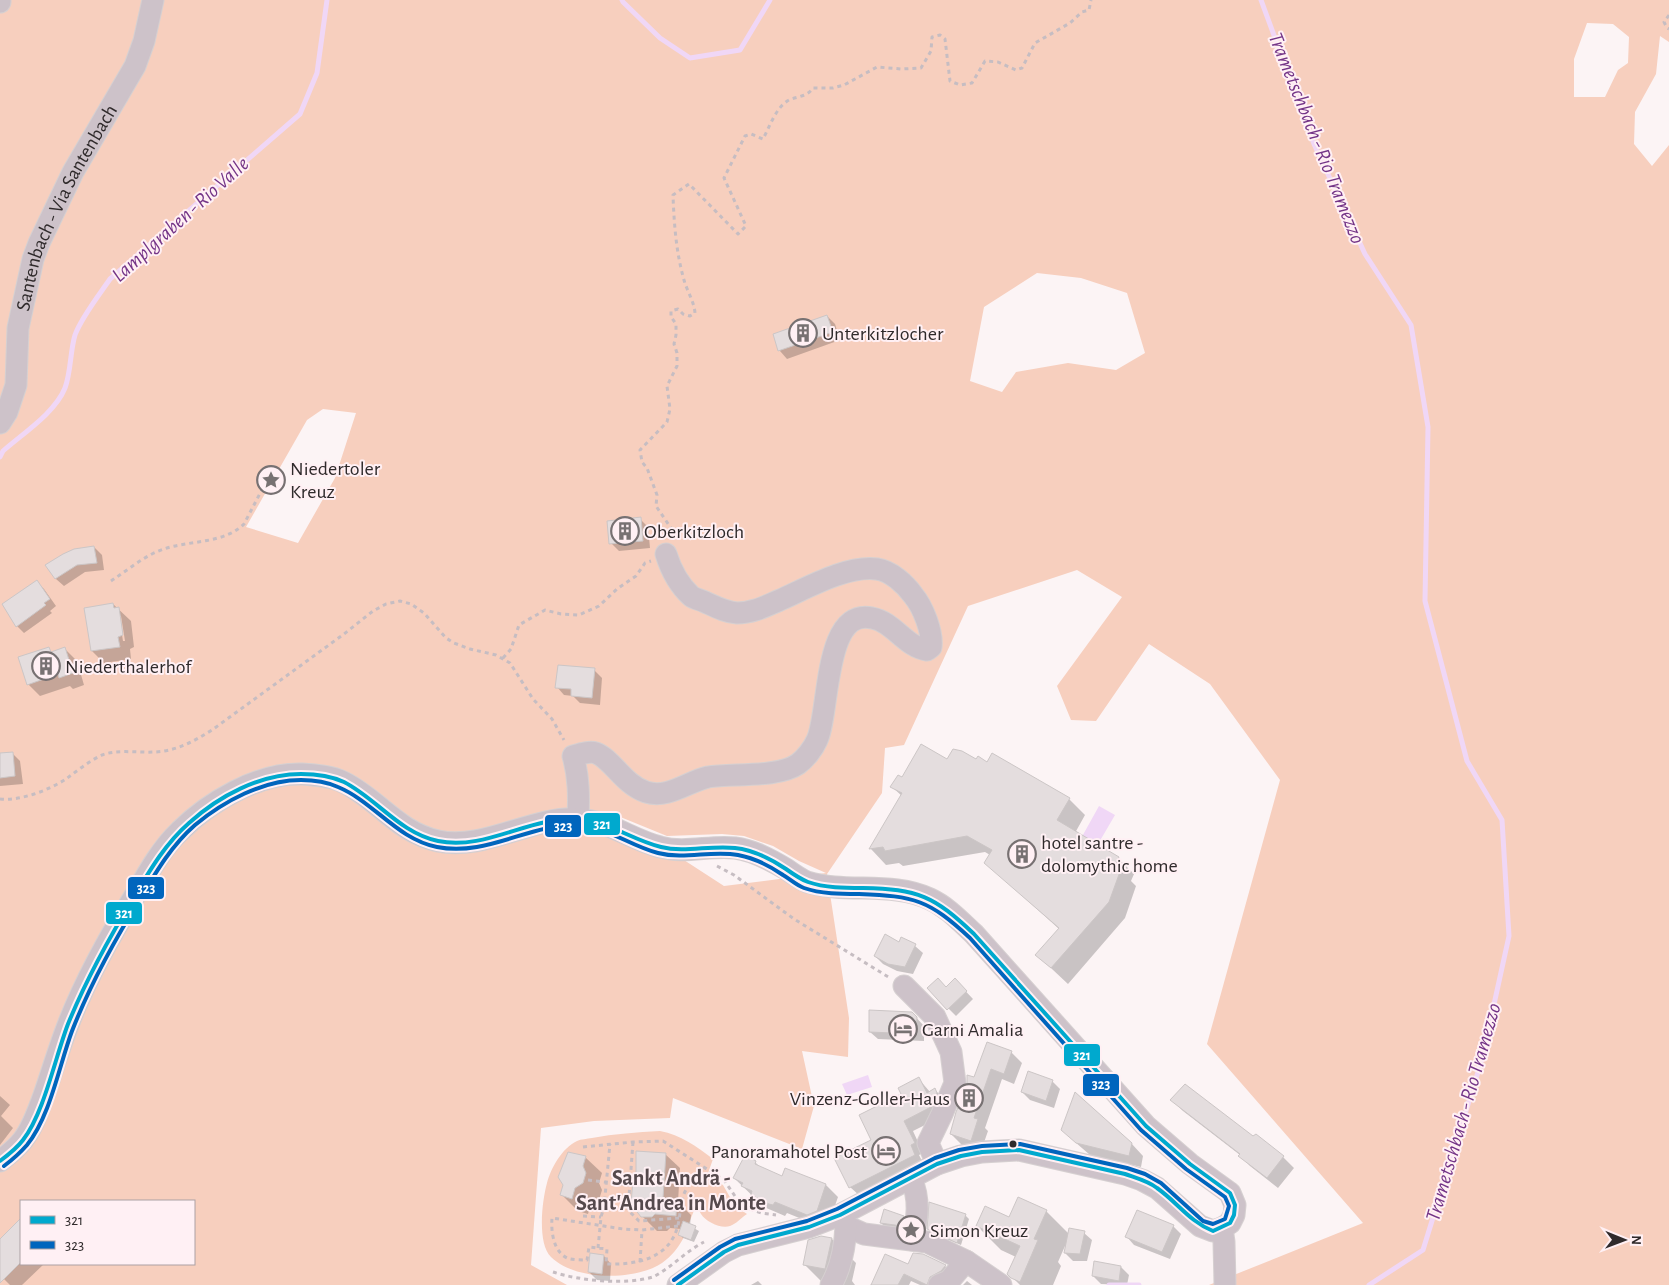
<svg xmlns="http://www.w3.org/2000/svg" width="1669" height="1285" viewBox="0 0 1669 1285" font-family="'Alegreya Sans',sans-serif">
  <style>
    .green { fill: #f7cfbe; fill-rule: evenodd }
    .water { fill: #f0d7f6 }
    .shadow { fill: #0003; fill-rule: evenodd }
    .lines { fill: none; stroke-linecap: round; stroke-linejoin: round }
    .stream { stroke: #f0d7f6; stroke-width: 5 }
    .building { fill: #e4ddde; stroke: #ccc6c6 }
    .minor-casing { stroke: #d6d0d1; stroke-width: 23 }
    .path { stroke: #c6bdc2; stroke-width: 3; stroke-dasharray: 4 4; stroke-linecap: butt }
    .minor { stroke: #cdc2c9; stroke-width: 21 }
    .bus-1-casing { stroke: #fff0f4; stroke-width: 8 }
    .bus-2-casing { stroke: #fff0f4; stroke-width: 8 }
    .bus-1 { stroke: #00a9ce; stroke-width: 4 }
    .bus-2 { stroke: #0065bd; stroke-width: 4 }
    .bus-dot { fill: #2f2a2b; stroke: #fff0f4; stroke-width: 2 }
    .labels { text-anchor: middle; stroke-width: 4; stroke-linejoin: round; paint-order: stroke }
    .street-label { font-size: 20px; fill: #2f2a2b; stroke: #fff0f4 }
    .poi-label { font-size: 20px; fill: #2f2a2b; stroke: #fff0f4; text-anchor: start }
    .water-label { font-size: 21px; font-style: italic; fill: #743487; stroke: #fff0f4 }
    .quarter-label { font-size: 22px; font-weight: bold; fill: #55494c; stroke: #fff0f4 }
    .line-badge { stroke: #fff0f4; stroke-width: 2 }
    .badge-label { font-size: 14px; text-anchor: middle; font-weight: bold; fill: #fff }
  </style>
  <rect width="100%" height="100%" fill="#fcf4f5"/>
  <path class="green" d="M0 0H1669V42L1660 36 1656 74 1635 112 1634 144 1652 166 1669 145V1285H1209L1363 1223 1207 1044 1280 780 1210 684 1149 644 1096 721 1071 720 1057 686 1122 597 1077 570 968 606 904 745 885 748 882 793 827 874 849 1018 848 1057 802 1051 814 1106 802 1149 673 1098 670 1118 594 1121 541 1128 531 1265 567 1285H0ZM1587 23 1613 24 1629 37 1628 63 1618 70 1605 97H1574V59ZM1037 273 1081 278 1127 293 1145 353 1116 370 1068 363 1016 372 1002 392 970 381 984 307ZM323 409 356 413 335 478 298 543 246 527 307 420ZM613 814 667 836 722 834 744 836 773 846 799 861 826 873 724 886ZM21 1201H194V1264H21Z
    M660 1131C681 1135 696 1146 713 1159L706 1179 710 1178 723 1185 735 1206 747 1214C741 1218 736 1224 730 1226 721 1229 706 1222 701 1214 699 1211 698 1206 697 1203L689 1223 691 1240 684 1237C678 1248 672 1256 662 1263 635 1281 575 1281 551 1257 537 1243 542 1201 547 1183 551 1168 562 1148 577 1141 581 1139 587 1139 592 1138 614 1134 637 1132 660 1131Z"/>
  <path class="water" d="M1099 806 1115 815 1094 851 1079 842Z
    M868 1075 872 1087 847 1095 842 1084Z"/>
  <path class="shadow" d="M827 316 835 324 840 340 787 359 780 351 774 335Z
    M640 519 648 527 650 548 619 551 611 543Z
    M94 547 102 555 104 570 85 572 64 586 56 579 47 565Z
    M37 582 44 589 56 606 50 611 52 613 24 633 17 626Z
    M113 604 131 621 134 647 130 649 131 659 104 663 92 651ZM119 616H121L125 641H123Z
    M49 649 52 652 65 649 77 661 84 685 73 689 70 686 40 696 28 684Z
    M594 670 602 678 600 705 580 703 573 696 564 695 557 687Z
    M12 753 20 761 23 784 0 786V754Z
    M947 761H976L988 763 1069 799 1085 815 1075 833 1118 858 1134 874 1131 881 1136 886 1125 918 1068 984 1037 955 1059 929 986 863 990 855 985 852 903 866 899 863 886 865 871 849 902 796 892 787 902 779Z
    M902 938 915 946 923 953 913 974 897 971 883 964 875 956 899 943Z
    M955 980 973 999 956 1016 928 988H946Z
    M912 1013 924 1026V1041L878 1039 870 1032Z
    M1011 1052 1022 1063 1014 1084 1002 1079 985 1128 988 1131 981 1151 962 1145 951 1134 968 1088 975 1079Z
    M918 1078 930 1092 935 1090 944 1099 941 1117 913 1131 923 1153 919 1155 924 1165 860 1196 850 1187 872 1140 903 1094Z
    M1052 1081 1060 1089 1054 1108 1030 1100 1022 1092Z
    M0 1096 10 1105 1 1116 13 1128 0 1145Z
    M1172 1100 1253 1138 1256 1135 1283 1157 1294 1168 1278 1188 1250 1166 1240 1155 1183 1111Z
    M1075 1142 1131 1143 1143 1156 1141 1167 1090 1155Z
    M665 1154 680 1168 678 1202 691 1215 690 1226 699 1231 694 1242 683 1238 679 1234 681 1229 670 1228 667 1231H657L642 1216Z
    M585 1157 602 1173 599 1183 602 1190 599 1200 591 1204 588 1214 578 1211 561 1194 564 1184Z
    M755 1162 761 1168 783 1177 826 1185 838 1197 829 1223 819 1226 787 1213 785 1216 764 1207 734 1178Z
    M931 1204 966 1216 969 1219 961 1245 932 1233 929 1229Z
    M1046 1211 1069 1234 1084 1233 1092 1240 1087 1261H1073L1065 1253V1246L1058 1262 1061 1266 1053 1285H1020L1009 1274 1016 1257 1001 1250 977 1226Z
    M904 1217 928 1241 905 1247 881 1223Z
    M21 1219V1264H44L22 1285H10L0 1275V1240Z
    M1173 1226 1181 1234 1170 1259 1134 1245 1127 1237Z
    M821 1237 832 1239 856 1263 852 1281 855 1285H825L805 1265Z
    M923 1255 945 1266 953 1273 936 1285H920L911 1281 909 1285H870L908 1266Z
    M604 1256 611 1264 610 1281 597 1280 589 1272Z
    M1121 1267 1129 1275 1127 1285 1101 1284 1093 1276Z
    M758 1281 762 1285H751Z
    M967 1281 972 1285H963Z"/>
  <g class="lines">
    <path class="stream" d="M622 0 623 2 660 38 690 58 740 50 770 0
      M1261 0 1314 144 1365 254 1411 325 1428 427 1425 601 1467 761 1502 820 1509 936 1482 1059 1423 1250 1369 1285
      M0 457 3 451C22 434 55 413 65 388 71 372 70 352 75 335 81 318 99 295 110 279L300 114 317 73 327 0
      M1109 1285H1139"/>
  </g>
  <path class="building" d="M827 315 833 332 778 351 773 334Z
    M641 517 643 541 609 544 607 521Z
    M94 546 97 563 77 565 55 579 45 565 63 554 74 549Z
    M37 580 50 599 44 603 46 605 16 627 2 604Z
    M113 603 114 608 119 607 123 635 118 637 120 647 91 651 84 608Z
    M49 647 51 652 65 647 73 673 59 678 58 674 27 685 18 657Z
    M558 665 595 668 592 698 571 696V689L555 688Z
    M921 744 947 759 953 749 962 751 976 759 978 756 987 762 992 753 1070 798 1057 820 1119 857 1115 865 1121 869 1109 902 1051 968 1035 955 1059 928 984 863 992 850 967 836 885 851 883 847 869 849 902 793 890 787 898 775 902 777Z
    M13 752 15 776 0 778V753Z
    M885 934 899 942 901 937 916 944 905 967 888 964 874 956Z
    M938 978 946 987 955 978 967 991 947 1010 927 988Z
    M869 1010 912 1012 917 1017 916 1034 869 1032Z
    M987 1042 1012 1051 1004 1074 991 1069 974 1118 978 1119 971 1141 950 1134 956 1112 967 1087V1075L974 1077Z
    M1028 1071 1053 1080 1046 1101 1021 1092Z
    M919 1077 927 1093 935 1088 937 1093 931 1107 904 1121 915 1143 911 1145 915 1155 849 1188 834 1158 871 1140 859 1115 901 1094 898 1088Z
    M1185 1084 1253 1136 1256 1134 1284 1156 1267 1178 1238 1156 1240 1154 1170 1100Z
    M1075 1092 1132 1143 1129 1156 1076 1143 1061 1130Z
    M636 1151 666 1153 663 1198 677 1200 676 1216 655 1214 652 1217H641L631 1204 633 1179H636Z
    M568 1152 586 1156 583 1166 586 1173 583 1183 575 1188 572 1199 560 1195 563 1185 558 1177Z
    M745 1155 756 1161 755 1164 782 1176 785 1168 826 1184 817 1211 807 1215 775 1202 773 1205 769 1204 751 1195 752 1191 741 1186 743 1183 733 1178Z
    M1018 1197 1047 1210 1034 1239 1038 1240 1020 1282 1011 1278 1007 1274 1020 1246 976 1226 985 1206 1009 1217Z
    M929 1202 966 1214 957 1243 927 1229Z
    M884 1209 904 1216 902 1226 880 1223Z
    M1137 1210 1174 1225 1162 1252 1125 1237Z
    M21 1218V1262L0 1283V1239Z
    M683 1221 696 1226 691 1240 678 1235Z
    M1069 1228 1085 1231 1080 1254 1064 1253Z
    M821 1236 832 1238 825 1269 803 1265 808 1240Z
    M590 1253 604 1255 602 1274 588 1272Z
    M913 1253 923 1254 946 1265 941 1271 930 1277 927 1285 904 1274 898 1285H871L885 1254 908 1264Z
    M1094 1261 1121 1266 1119 1281 1092 1276Z"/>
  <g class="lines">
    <defs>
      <g id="minor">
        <path d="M0 2V0"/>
        <path id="s1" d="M0 423 7 412 16 385 18 328 33 259 39 243 73 172 135 66 144 41 153 0"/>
        <path d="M578 819C579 797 579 777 573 756 580 754 589 751 596 753 612 759 624 785 646 792 668 799 687 782 708 777 732 773 778 778 798 764 805 759 813 749 817 740 830 713 823 607 872 618 894 622 905 647 927 650L931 647C933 632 923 607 913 595 905 584 891 571 877 569 847 565 807 588 780 600 766 606 753 613 737 613 725 612 716 607 705 602 701 600 695 599 691 596 679 585 671 570 666 554"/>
        <path d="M904 986 935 1017 951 1052 955 1083 942 1114 928 1143 937 1164"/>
        <path d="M0 1161C8 1155 16 1149 23 1140 33 1127 38 1111 44 1095 52 1072 59 1048 68 1025 86 978 111 934 137 892 149 871 162 848 180 831 209 802 258 773 301 774 315 775 331 776 343 782 378 799 397 832 438 841 484 851 532 816 578 819 609 821 632 840 660 847 685 854 710 845 735 848 753 850 771 860 786 869 793 874 800 879 807 882 847 894 892 881 930 899 947 907 960 921 974 934L1146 1126 1190 1164 1230 1193 1235 1205 1234 1215 1230 1223 1222 1228 1213 1231 1200 1226 1157 1188 1142 1180 1125 1174 1019 1150 982 1152 961 1156 937 1164 840 1215 809 1227 738 1245 724 1252 678 1285"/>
        <path d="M911 1178C920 1199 918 1218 912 1240"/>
        <path d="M840 1215 846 1226 864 1234 927 1242 966 1261 1001 1285"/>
        <path d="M1222 1228 1224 1242 1225 1285"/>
        <path d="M831 1285C841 1268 845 1246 846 1226"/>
        <path d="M939 1285 949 1281 966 1261"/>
      </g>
    </defs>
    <use href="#minor" class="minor-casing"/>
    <path class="path" d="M1669 15 1664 22 1667 28 1669 29
      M671 538 673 531 656 506 657 495 647 468 642 462 640 450 667 422 670 409 667 386 677 366V353L674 344 676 335V324L671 317V311L678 309 683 314 690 316 695 313C694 301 687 291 684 280 676 252 674 223 673 195L689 184 738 234 746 226 724 178 745 136 751 134 763 139C770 126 776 107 789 100 798 96 807 97 813 88H833L844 85 877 67 901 69 921 68 931 51 932 37 940 35 945 39 950 81 960 85 972 83 985 61 998 62 1016 70 1022 68 1035 43 1070 23 1082 12 1089 10 1091 0
      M111 581C128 570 145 555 164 549 190 540 224 544 244 524L267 480
      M503 658 511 649 519 625 545 610 561 614 579 615 599 606 617 589 636 576 645 563 651 561
      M0 799C21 801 49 790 66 779 77 771 89 761 102 755 118 749 138 753 155 752 177 751 194 741 212 730L344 634 373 611 386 604 400 601 411 604 424 613 446 638 454 643 470 649 496 655 510 663 533 699 552 719 564 740
      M717 866 734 875 794 919 890 978
      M633 1142 628 1210 639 1221 679 1218
      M583 1147 633 1142 663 1141 724 1180 739 1202 745 1207 761 1213 776 1215
      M588 1180 630 1185
      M583 1216 601 1217
      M678 1226 642 1230 623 1229 552 1218C551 1231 553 1251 567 1258 572 1260 581 1260 587 1260L589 1247 607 1249 606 1264C636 1265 670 1259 678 1225 681 1212 680 1199 687 1188 692 1180 699 1174 705 1167
      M598 1248 601 1217 604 1207 610 1144
      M640 1262 642 1230
      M553 1272C581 1281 625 1285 653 1277 671 1268 686 1251 704 1242"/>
    <use href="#minor" class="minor"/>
    <defs>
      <path id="bus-1" d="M0 1161C8 1155 17 1148 23 1140 44 1113 55 1058 68 1024 86 980 109 938 134 897 150 870 165 844 189 823 219 796 260 774 301 774 315 774 331 776 344 782 377 799 400 833 438 841 486 851 530 816 578 819 608 821 632 840 661 847 685 853 710 845 735 848 753 850 771 859 786 869 793 874 800 879 808 882 825 888 845 888 863 888 918 889 934 896 974 934L1146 1126 1190 1164 1230 1193 1235 1205 1234 1215 1230 1223 1213 1231C1190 1222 1177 1202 1157 1188 1148 1181 1136 1178 1125 1174L1019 1150 982 1152 961 1156 937 1164 840 1215 809 1227 738 1245 724 1252 678 1285"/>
      <path id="bus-2" d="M4 1166C12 1160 20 1153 27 1145 50 1117 59 1066 72 1031 90 985 114 941 140 899 156 872 171 846 195 825 224 801 263 780 301 780 313 780 327 782 338 787 374 802 397 839 437 847 486 857 529 824 577 825 606 826 630 846 658 853 685 860 711 850 738 855 754 858 770 866 783 875 790 879 796 885 804 888 821 894 841 894 859 894 915 896 929 900 970 938L1141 1130 1186 1169 1225 1197 1229 1206 1225 1219 1213 1224 1203 1221 1161 1183 1145 1174 1127 1168 1020 1144 982 1146 959 1150 935 1158 837 1209 807 1221 735 1239 720 1247 674 1280"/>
    </defs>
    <use href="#bus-1" class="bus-1-casing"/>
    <use href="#bus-2" class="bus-2-casing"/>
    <use href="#bus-1" class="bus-1"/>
    <use href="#bus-2" class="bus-2"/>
  </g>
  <defs>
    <symbol id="building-ring" viewBox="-11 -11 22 22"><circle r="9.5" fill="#fff0f4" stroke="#777172" stroke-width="1.5"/><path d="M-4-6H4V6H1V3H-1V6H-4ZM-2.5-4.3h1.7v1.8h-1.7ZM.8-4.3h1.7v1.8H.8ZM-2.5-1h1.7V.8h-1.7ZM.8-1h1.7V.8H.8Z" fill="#777172"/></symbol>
    <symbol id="sight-ring" viewBox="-11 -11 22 22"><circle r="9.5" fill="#fff0f4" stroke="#777172" stroke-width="1.5"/><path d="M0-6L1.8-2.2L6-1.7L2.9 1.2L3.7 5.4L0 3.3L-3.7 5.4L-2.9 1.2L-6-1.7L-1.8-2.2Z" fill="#777172"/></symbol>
    <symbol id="hotel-ring" viewBox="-11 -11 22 22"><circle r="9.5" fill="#fff0f4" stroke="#777172" stroke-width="1.5"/><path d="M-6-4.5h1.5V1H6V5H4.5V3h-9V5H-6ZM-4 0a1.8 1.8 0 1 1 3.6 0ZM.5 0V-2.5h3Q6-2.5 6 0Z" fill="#777172"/></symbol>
  </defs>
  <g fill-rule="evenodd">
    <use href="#building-ring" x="787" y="317" width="32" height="32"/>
    <use href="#sight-ring" x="255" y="464" width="32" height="32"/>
    <use href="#building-ring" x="609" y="515" width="32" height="32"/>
    <use href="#building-ring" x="30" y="650" width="32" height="32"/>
    <use href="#building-ring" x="1006" y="838" width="32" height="32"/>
    <use href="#hotel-ring" x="887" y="1013" width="32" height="32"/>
    <use href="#building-ring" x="953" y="1082" width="32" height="32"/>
    <use href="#hotel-ring" x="870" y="1135" width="32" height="32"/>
    <use href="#sight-ring" x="895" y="1214" width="32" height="32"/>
  </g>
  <circle class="bus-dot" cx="1013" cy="1144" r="4.5"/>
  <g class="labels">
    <g class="street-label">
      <text dy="7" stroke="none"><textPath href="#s1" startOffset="229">Santenbach - Via Santenbach</textPath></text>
    </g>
    <g class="poi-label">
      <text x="822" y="340">Unterkitzlocher</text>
      <text x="290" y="475">Niedertoler<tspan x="290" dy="23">Kreuz</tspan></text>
      <text x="644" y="538">Oberkitzloch</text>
      <text x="65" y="673">Niederthalerhof</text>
      <text x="1041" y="849">hotel santre -<tspan x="1041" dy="23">dolomythic home</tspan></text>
      <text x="922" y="1036">Garni Amalia</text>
      <text x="950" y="1105" text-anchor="end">Vinzenz-Goller-Haus</text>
      <text x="867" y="1158" text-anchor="end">Panoramahotel Post</text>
      <text x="930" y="1237">Simon Kreuz</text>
    </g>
    <g class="water-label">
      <text transform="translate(1317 138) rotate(68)" y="7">Trametschbach - Rio Tramezzo</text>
      <text transform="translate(180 219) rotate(-42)" y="7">Lamplgraben - Rio Valle</text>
      <text transform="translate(1463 1112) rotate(-74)" y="7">Trametschbach - Rio Tramezzo</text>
    </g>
    <g class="quarter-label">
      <text x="671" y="1185">Sankt Andrä -<tspan x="671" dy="25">Sant'Andrea in Monte</tspan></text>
    </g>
  </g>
  <g class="line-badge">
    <rect x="583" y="812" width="38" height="24" rx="5" fill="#00a9ce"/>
    <rect x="544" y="814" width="38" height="24" rx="5" fill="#0065bd"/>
    <rect x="127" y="876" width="38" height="24" rx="5" fill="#0065bd"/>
    <rect x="105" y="901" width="38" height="24" rx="5" fill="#00a9ce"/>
    <rect x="1063" y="1043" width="38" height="24" rx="5" fill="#00a9ce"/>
    <rect x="1082" y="1073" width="38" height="24" rx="5" fill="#0065bd"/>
  </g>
  <g class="badge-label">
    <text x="602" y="829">321</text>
    <text x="563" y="831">323</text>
    <text x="146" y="893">323</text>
    <text x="124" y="918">321</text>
    <text x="1082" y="1060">321</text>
    <text x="1101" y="1089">323</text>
  </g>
  <rect x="20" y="1200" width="175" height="65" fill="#fff0f4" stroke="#aca1a4"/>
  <rect x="30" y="1216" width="25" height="8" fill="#00a9ce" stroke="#aca1a4"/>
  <text x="65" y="1225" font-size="15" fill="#2f2a2b">321</text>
  <rect x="30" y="1241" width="25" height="8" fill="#0065bd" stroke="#aca1a4"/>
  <text x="65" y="1250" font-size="15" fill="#2f2a2b">323</text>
  <g transform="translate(1624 1240) rotate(91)" stroke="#fff0f4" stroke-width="4" paint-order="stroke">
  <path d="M0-4L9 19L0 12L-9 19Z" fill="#2f2a2b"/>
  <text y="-8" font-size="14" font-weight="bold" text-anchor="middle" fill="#2f2a2b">N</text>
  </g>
</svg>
